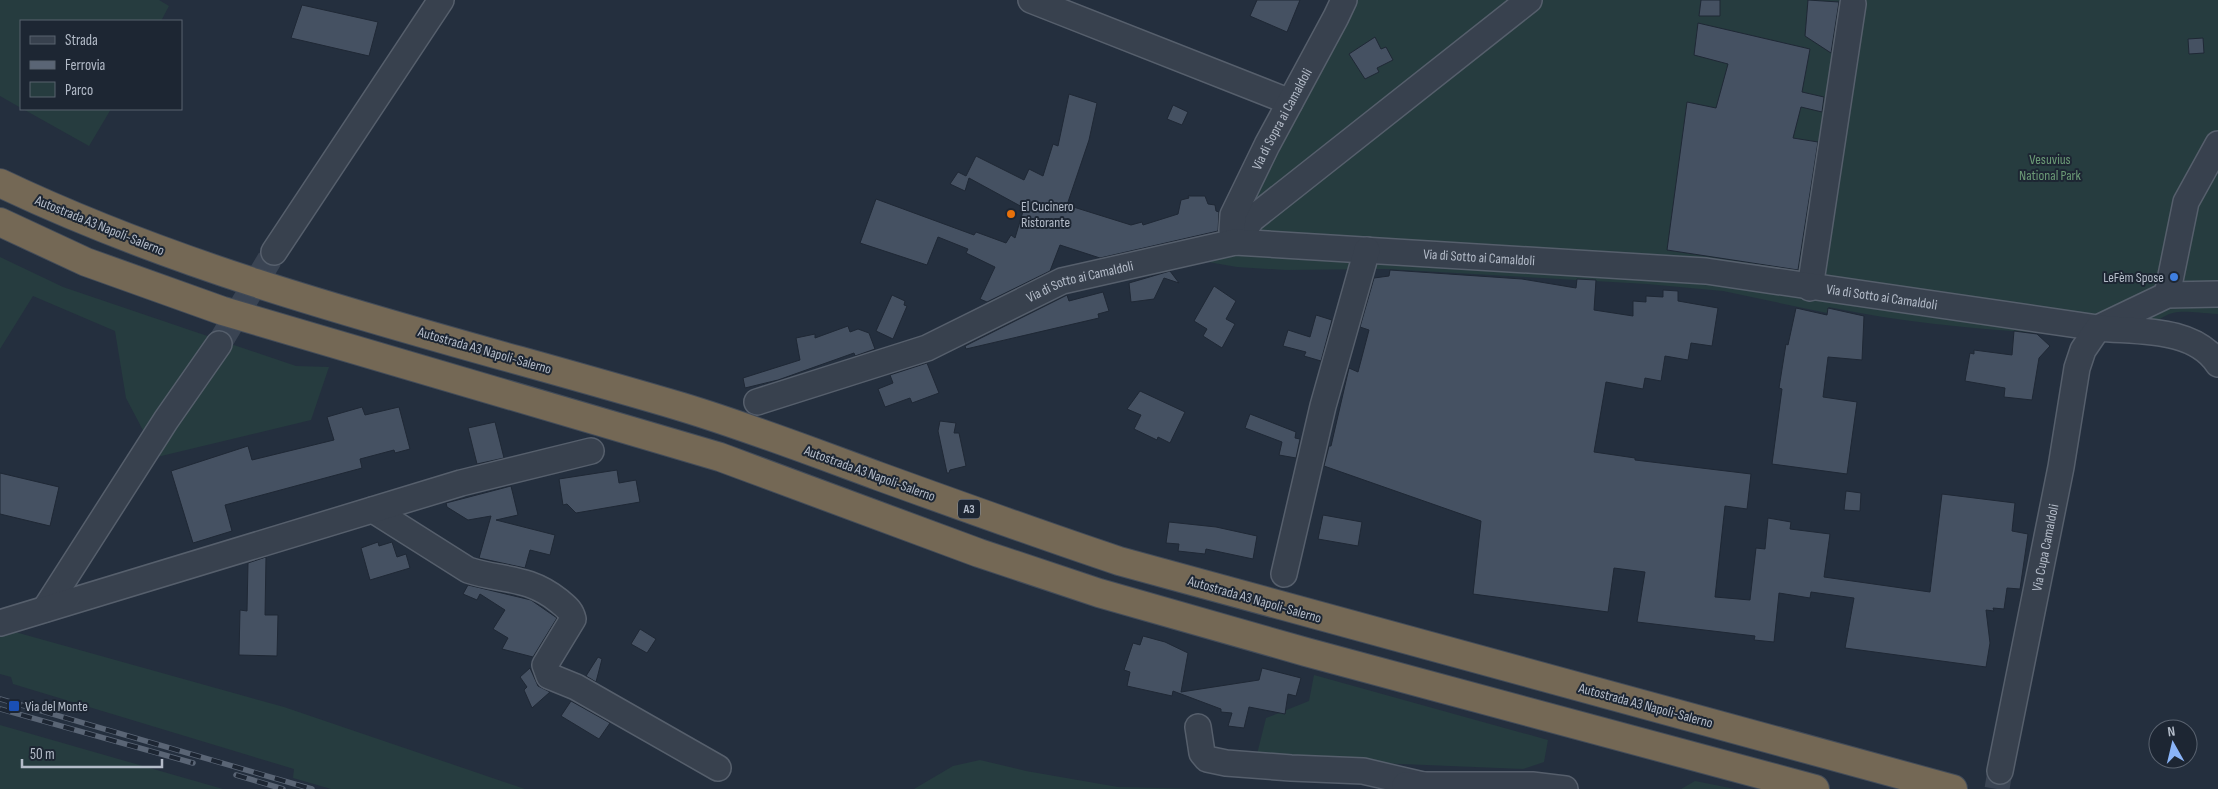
<svg xmlns="http://www.w3.org/2000/svg" width="2218" height="789" viewBox="0 0 2218 789" font-family="'Sofia Sans Condensed',sans-serif">
  <style>
    .green { fill: #263c3f }
    .building { fill: #455162; stroke: #1f2835 }
    .lines { fill: none; stroke-linecap: round; stroke-linejoin: round }
    .minor-tunnel { stroke: #3a4453; stroke-width: 25; stroke-dasharray: 25 12; stroke-linecap: butt }
    .minor-casing { stroke: #565f6c; stroke-width: 28 }
    .highway-casing { stroke: #434c59; stroke-width: 30 }
    .minor { stroke: #38414e; stroke-width: 25 }
    .highway { stroke: #746855; stroke-width: 28 }
    .rail-casing { stroke: #5a6575; stroke-width: 5.5 }
    .rail { stroke: #1d2633; stroke-width: 4; stroke-dasharray: 11; stroke-linecap: butt }
    .food-dot { fill: #e8710a; stroke: #1d2633; stroke-width: 2 }
    .shop-dot { fill: #3f7fe0; stroke: #1d2633; stroke-width: 2 }
    .transit-dot { fill: #1a4fb4; stroke: #1d2633; stroke-width: 2 }
    .labels { text-anchor: middle; stroke-width: 4; stroke-linejoin: round; paint-order: stroke }
    .shield { fill: #1d2633; stroke: #878f9c; stroke-width: 1 }
    .shield-label { font-size: 12px; font-weight: bold; fill: #b4bcc9 }
    .street-label { font-size: 14px; fill: #b4bcc9; stroke: #1d2633 }
    .park-label { font-size: 14px; fill: #6b9a76; stroke: #1d2633 }
    .poi-label { font-size: 14px; fill: #b4bcc9; stroke: #1d2633; text-anchor: start }
  </style>
  <rect width="100%" height="100%" fill="#242f3e"/>
  <path class="green" d="M0 0H159L169 6 161 21H21V108L0 96Z
    M1331 0H2218V314C2179 312 2168 304 2142 338 2037 333 1932 329 1829 307L1827 313 1723 291 1647 284 1386 269 1286 270 1237 267 1208 262 1221 228Z
    M23 109H111L89 146Z
    M0 257 63 287 296 366 329 367 311 420 157 457 126 398 115 331 33 296 0 349Z
    M8 630 284 707 525 789H331L293 778 294 769 13 684 11 677 0 674V631Z
    M1314 675 1548 740 1544 762 1523 769 1256 758 1266 718 1309 701Z
    M0 725 223 789H0Z
    M980 760 1026 771 1118 787 1200 789H914L953 766Z
    M1695 781 1735 789H1681Z"/>
  <path class="building" d="M1257 0H1300L1287 32 1250 16Z
    M1701 0H1720V16H1699Z
    M1808 0 1839 2 1831 53 1805 36Z
    M302 5 378 22 369 56 291 38Z
    M1698 23 1810 49 1802 92 1824 97 1822 112 1801 107 1793 138 1818 142 1798 270 1667 250 1687 102 1716 108 1728 64 1694 55Z
    M1375 37 1381 49 1386 47 1393 60 1377 68 1379 72 1365 79 1349 54Z
    M2203 38 2204 53 2189 54 2188 39Z
    M1069 94 1097 103 1089 140 1067 205 1131 225 1142 222 1143 225 1178 214 1181 200 1189 198 1188 196H1205L1208 204 1215 205 1216 211 1219 212 1218 231 1100 258 1060 245 1050 271 987 302 980 299 995 267 966 253 968 249 938 237 927 265 860 243 876 199 974 235 976 232 1006 243 1011 235 1015 238 1024 208 969 178 965 191 950 184 958 172 966 176 976 156 1024 180 1029 169 1043 176 1053 144 1058 146Z
    M1173 105 1188 112 1182 125 1167 119Z
    M1390 270 1522 279 1576 288 1577 279 1596 280 1594 310 1633 316V301L1646 302V296L1663 297V290L1678 291V301L1718 308 1712 346 1691 343 1688 360 1665 356 1661 381 1645 378 1643 389 1606 382 1594 452 1635 458V460L1751 474 1747 509 1725 506 1715 597 1750 600 1756 548 1765 549 1768 518 1791 522 1790 529 1830 534 1824 577 1930 592 1942 494 2015 503 2012 531 2028 534 2020 589 2007 588 2004 609 1993 608 1994 611 1986 610 1990 643 1986 667 1845 648 1854 598 1811 592 1810 598 1779 593 1774 642 1754 640 1755 636 1637 622 1645 572 1614 568 1608 612 1473 594 1481 521 1324 466 1329 446H1331L1349 368 1358 372 1369 330 1360 327 1374 278 1389 276Z
    M1170 271 1179 283 1164 278 1154 299 1131 302 1129 283Z
    M1214 286 1236 301 1226 319 1235 324 1222 348 1203 336 1207 329 1194 321Z
    M1103 292 1109 311 1098 314 1099 318 966 349 965 346 1067 295 1069 301Z
    M892 295 905 301 904 305 907 306 893 339 876 331Z
    M1796 308 1827 315 1828 308 1864 316 1862 360 1828 357 1823 397 1857 402 1847 474 1772 464 1782 389 1779 388 1786 344 1788 345Z
    M1316 315 1332 320 1321 361 1304 356 1306 352 1283 346 1288 330 1310 337Z
    M848 326 850 332 858 329 869 333 875 349 855 356 854 353 778 380 745 388 743 378 800 360 796 338 815 334V338Z
    M2014 331 2037 334 2050 346 2039 358 2032 400 2004 397 2005 388 1965 381 1970 353 1974 354V350L2012 355Z
    M927 363 939 393 912 403 910 398 885 407 878 389 893 383 890 375Z
    M1140 391 1185 412 1170 443 1158 437 1157 440 1134 429 1141 415 1127 409Z
    M362 407 365 415 399 407 410 449 395 453 394 450 360 459 362 468 225 505 232 531 193 543 171 471 248 446 252 460 334 440 327 417Z
    M1250 414 1296 432 1295 438 1300 439 1296 458 1279 455 1282 442 1245 428Z
    M940 421 956 423 954 433H959L966 466 950 470 949 473H947L938 431Z
    M495 422 504 458 477 464 468 428Z
    M617 470 619 483 636 480 640 502 576 513 567 504 563 505 559 479Z
    M0 473 59 487 50 526 0 514Z
    M511 486 518 515 496 520 555 535 550 555 530 550 525 568 479 558 491 516 468 520 447 507 446 503Z
    M1846 491 1861 493 1860 511 1844 510Z
    M1323 515 1362 522 1358 546 1318 539Z
    M1169 522 1216 527 1257 536 1253 559 1206 549 1205 554 1178 551 1179 544 1166 543Z
    M378 542 379 546 392 542 397 557 406 554 410 568 370 580 361 548Z
    M266 557 265 615H278L277 656 239 655 240 610 247 611 248 563Z
    M468 585 531 600 557 618 533 657 502 649 508 638 493 629 505 610 480 594 477 600 463 594Z
    M640 629 656 639 647 653 631 644Z
    M1143 636 1165 642 1188 653 1181 692 1259 680 1262 668 1301 678 1296 696 1288 694 1285 714 1249 707 1244 728 1228 726 1232 713 1221 712V709L1173 691 1172 696 1127 686 1130 672 1124 670 1133 643 1140 645Z
    M598 657 602 659 596 682 586 676Z
    M530 668 538 686 550 692 532 708 524 690 527 687 520 677Z
    M571 701 610 723 599 739 561 716Z"/>
  <g class="lines">
    <path class="minor-tunnel" d="M219 344 274 252
      M1997 789 2000 771"/>
    <defs>
      <g id="minor">
        <path d="M1031 0 1290 102"/>
        <path d="M1235 242 1252 219 1529 0"/>
        <path id="s1" d="M1235 242 1232 230 1233 215 1267 145 1336 17 1344 0"/>
        <path d="M274 252 441 0"/>
        <path d="M1810 288 1853 4"/>
        <path d="M2167 295 2186 202 2218 144"/>
        <path id="s2" d="M757 402 927 348 1062 281 1235 242 1706 271 2098 328 2167 295 2218 294"/>
        <path d="M373 510 468 570C502 581 528 576 559 601 566 607 571 610 573 619L545 665 549 676 576 687 718 768"/>
        <path d="M1284 574 1323 406 1367 250"/>
        <path d="M45 609 166 420 219 344"/>
        <path d="M0 623 461 483 591 451"/>
        <path d="M1198 727 1202 753 1207 759 1226 763 1291 768 1363 771 1423 785"/>
        <path id="s3" d="M2000 771 2061 467 2077 368 2083 350 2098 328C2137 332 2194 327 2218 364"/>
        <path d="M1405 785H1532L1565 789"/>
      </g>
      <path id="highway" d="M0 183C216 286 453 339 682 407 748 427 813 452 878 476 958 505 1038 534 1119 561L1953 789
        M0 222 86 262 223 311 720 457 979 553 1099 593 1306 652 1815 789"/>
    </defs>
    <use href="#minor" class="minor-casing"/>
    <use href="#highway" class="highway-casing"/>
    <use href="#minor" class="minor"/>
    <use href="#highway" class="highway"/>
    <defs>
      <path id="rail" d="M0 699 312 789
        M0 709 193 763
        M236 775 283 789"/>
    </defs>
    <use href="#rail" class="rail-casing"/>
    <use href="#rail" class="rail"/>
  </g>
  <circle class="food-dot" cx="1011" cy="214" r="5"/>
  <circle class="shop-dot" cx="2174" cy="277" r="5"/>
  <rect class="transit-dot" x="8" y="700" width="12" height="12" rx="2.5"/>
  <g class="labels">
    <rect class="shield" x="958" y="499.5" width="22" height="19" rx="4"/>
    <g class="shield-label">
      <text x="969" y="513">A3</text>
    </g>
    <g class="street-label">
      <text dy="5" stroke="none"><textPath href="#s1" startOffset="135">Via di Sopra ai Camaldoli</textPath></text>
      <text transform="translate(100 225) rotate(22)" y="5">Autostrada A3 Napoli-Salerno</text>
      <text dy="5" stroke="none"><textPath href="#s2" startOffset="751">Via di Sotto ai Camaldoli</textPath></text>
      <text dy="5" stroke="none"><textPath href="#s2" startOffset="346">Via di Sotto ai Camaldoli</textPath></text>
      <text dy="5" stroke="none"><textPath href="#s2" startOffset="1156">Via di Sotto ai Camaldoli</textPath></text>
      <text transform="translate(485 350) rotate(16)" y="5">Autostrada A3 Napoli-Salerno</text>
      <text transform="translate(870 473) rotate(20)" y="5">Autostrada A3 Napoli-Salerno</text>
      <text dy="5" stroke="none"><textPath href="#s3" startOffset="228">Via Cupa Camaldoli</textPath></text>
      <text transform="translate(1255 599) rotate(16)" y="5">Autostrada A3 Napoli-Salerno</text>
      <text transform="translate(1646 705) rotate(15)" y="5">Autostrada A3 Napoli-Salerno</text>
    </g>
    <g class="park-label">
      <text x="2050" y="164">Vesuvius<tspan x="2050" dy="16">National Park</tspan></text>
    </g>
    <g class="poi-label">
      <text x="1021" y="211">El Cucinero<tspan x="1021" dy="16">Ristorante</tspan></text>
      <text x="2164" y="282" text-anchor="end">LeFèm Spose</text>
      <text x="25" y="711">Via del Monte</text>
    </g>
  </g>
  <rect x="20" y="20" width="162" height="90" fill="#1d2633" stroke="#59626f"/>
  <rect x="30" y="36" width="25" height="8" fill="#38414e" stroke="#59626f"/>
  <text x="65" y="45" font-size="15" fill="#b4bcc9">Strada</text>
  <rect x="30" y="61" width="25" height="8" fill="#5a6575" stroke="#59626f"/>
  <text x="65" y="70" font-size="15" fill="#b4bcc9">Ferrovia</text>
  <rect x="30" y="82" width="25" height="15" fill="#263c3f" stroke="#59626f"/>
  <text x="65" y="95" font-size="15" fill="#b4bcc9">Parco</text>
  <g transform="translate(2173 744) rotate(352)"><circle r="24" fill="#1d2633" stroke="#59626f"/>
  <path d="M0-4L9 19L0 12L-9 19Z" fill="#8ab4f8"/>
  <text y="-8" font-size="14" font-weight="bold" text-anchor="middle" fill="#b4bcc9">N</text>
  </g>
  <path d="M22 759v8h140v-8" fill="none" stroke="#b4bcc9" stroke-width="2.5"/>
  <text x="30" y="759" font-size="15" fill="#b4bcc9" stroke="#1d2633" stroke-width="4" paint-order="stroke">50 m</text>
</svg>
